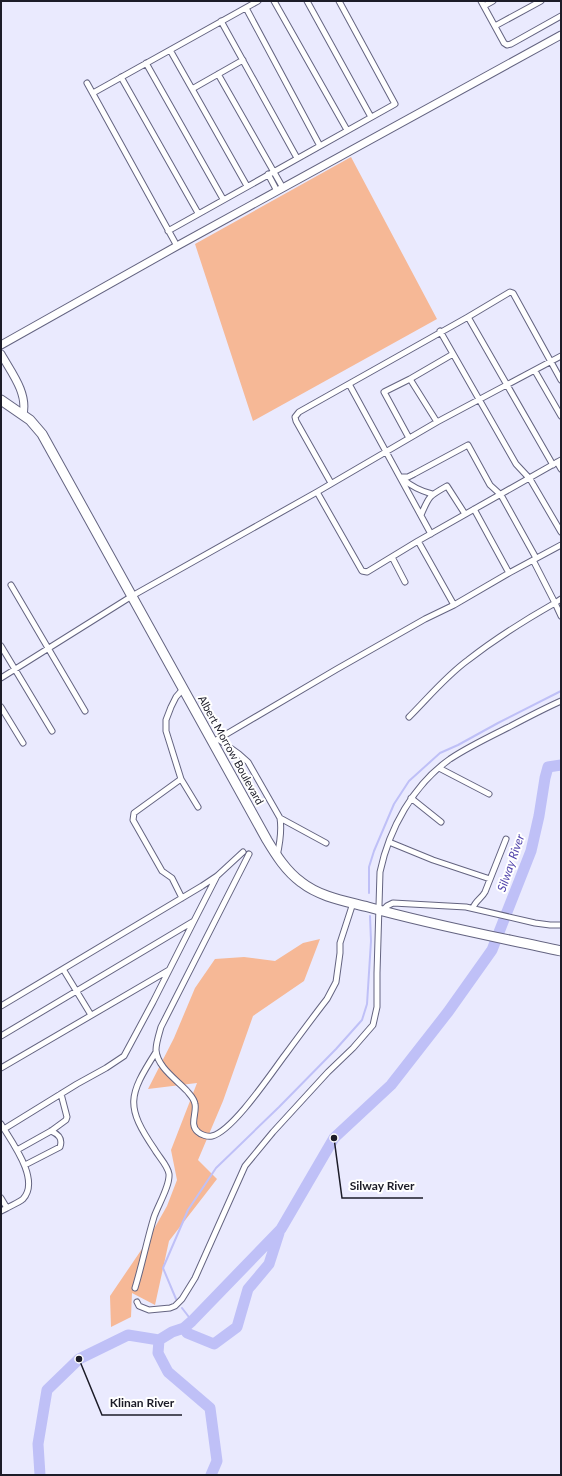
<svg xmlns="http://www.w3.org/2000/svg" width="562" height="1476" viewBox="0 0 562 1476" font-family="Lato,sans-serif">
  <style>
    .green { fill: #f6b896 }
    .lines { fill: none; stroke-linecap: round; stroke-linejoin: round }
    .stream { stroke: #bfc0f7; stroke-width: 2 }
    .river { stroke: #bfc0f7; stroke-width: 11 }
    .street-casing { stroke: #646481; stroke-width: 7 }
    .secondary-casing { stroke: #646481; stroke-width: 9 }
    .highway-casing { stroke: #646481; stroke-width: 11 }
    .street { stroke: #fff; stroke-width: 5 }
    .secondary { stroke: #fff; stroke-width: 7 }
    .highway { stroke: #fff; stroke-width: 9 }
    .labels { text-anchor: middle; stroke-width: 4; stroke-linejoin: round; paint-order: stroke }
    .street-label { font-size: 11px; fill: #1c1c28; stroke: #fff }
    .water-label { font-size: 12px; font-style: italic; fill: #5144ab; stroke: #fff }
    .leader { fill: none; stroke: #1c1c28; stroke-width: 1.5 }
    .callout-dot { fill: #1c1c28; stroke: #fff; stroke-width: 1.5 }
    .callout-label { font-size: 12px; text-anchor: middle; font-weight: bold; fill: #1c1c28; stroke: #fff; stroke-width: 4; stroke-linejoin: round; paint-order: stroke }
  </style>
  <rect width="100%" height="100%" fill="#eaeafe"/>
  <path class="green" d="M351 157 437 319 253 421 195 244Z
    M320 939 304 981 253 1016 223 1101 198 1160 217 1179 169 1241 155 1305 132 1293 131 1317 111 1327 110 1296 146 1243 167 1206 177 1180 171 1150 197 1083 148 1089 174 1038 195 988 215 959 244 957 275 961 303 943Z"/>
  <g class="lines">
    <path class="stream" d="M369 893V867L374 851 394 804 409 781 440 753 458 745 498 723 561 691
      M176 1299 163 1268 188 1210 216 1168 279 1107 336 1049 362 1020 367 1004 371 941 370 916
      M182 1308 192 1321"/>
    <path class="river" d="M184 1328 187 1333 214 1344 237 1327 248 1289 269 1264 279 1233
      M40 1475 38 1444 47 1390 79 1359 128 1335 159 1340
      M211 1475 217 1461 210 1408 168 1372 158 1353 159 1340 172 1332 184 1328 192 1321 281 1229 334 1138 391 1085 448 1012 492 950 531 851 539 816 545 778 548 767 561 765"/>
    <defs>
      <path id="street" d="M274 1 347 130
        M307 1 371 117
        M481 1 504 43 507 45 511 44 561 16
        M484 6 493 1
        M246 8 320 146
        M221 21 297 158
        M495 26 541 1
        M170 50 247 186
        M146 63 223 199
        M218 74 283 188
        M121 77 198 213
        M87 83 177 246
        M192 89 243 60
        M93 93 258 1
        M268 174 277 191
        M168 231 395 104 339 1
        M468 317 510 292 513 293 561 380
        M440 331 516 464 530 479 561 532
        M535 371 561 416
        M349 384 431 534
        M437 422 410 379 453 354
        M409 438 384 392 410 379
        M557 462 561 469
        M400 477H408L414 474 468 445 490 485 501 495 536 558
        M403 479C412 487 421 491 432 494
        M331 483 296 421 295 417 299 412 468 317 553 465
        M317 492 362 571 367 572 418 541 561 460
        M474 509 509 573
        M421 515C429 496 429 496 447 486L465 514
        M418 541 454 605
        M392 557 405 582
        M11 585 85 711
        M561 599 555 603 561 616
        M1 646 52 731
        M1 678 132 596 317 492 437 422 561 356
        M183 689 176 697 171 707 166 720V731L181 779 198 807
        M1 707 23 743
        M409 717C428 698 446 676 468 660 495 639 525 620 555 603L533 560
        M218 739 239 754 248 762 280 818C282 831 280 843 277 856
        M213 742 337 669 425 619 454 605 509 573 561 545
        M439 768 489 794
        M181 779 134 813 133 820 162 871 172 878 182 898
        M411 798 441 822
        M280 818 326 843
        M389 842 433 860 490 879
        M249 854 161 1027C159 1034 156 1043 156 1050 157 1067 177 1080 187 1091 190 1095 194 1098 195 1104 197 1113 189 1125 198 1132 201 1135 208 1137 212 1136 233 1131 272 1072 285 1055 299 1036 313 1017 327 999L336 982 340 953V943L353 903
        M473 908C475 901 482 898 485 892L506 839
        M382 911 387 906 393 903 466 907 535 923 550 925H561
        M63 969 91 1015
        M1 1006 202 886 217 876 243 852
        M1 1036 194 921 217 876
        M1 1068 169 970
        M1 1124C11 1141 41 1180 23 1199 18 1203 12 1205 7 1208
        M4 1129 77 1084 106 1068 124 1056 153 1002 194 921
        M17 1150 51 1131 66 1120 67 1117 61 1094
        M25 1165 60 1147C63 1138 58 1134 51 1131
        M1 1198 7 1208 1 1211
        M135 1288C142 1265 147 1240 154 1217 158 1205 170 1186 169 1174 168 1166 159 1157 155 1150 125 1106 128 1096 156 1052
        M137 1302 139 1306 149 1310 170 1308 175 1306 182 1299 195 1278 245 1166 273 1132 328 1072 353 1048 373 1025 377 1007V973L380 872C389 829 413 785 450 759 468 747 489 737 509 727 526 718 543 709 561 701"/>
      <path id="secondary" d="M1 345 177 246 561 35
        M1 354C11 372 28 393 23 414"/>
      <path id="highway" d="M1 400 30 420 42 434 267 840C276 855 286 871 301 882 320 897 345 901 368 907 432 925 497 937 561 951"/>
    </defs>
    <use href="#street" class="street-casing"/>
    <use href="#secondary" class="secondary-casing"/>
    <use href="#highway" class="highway-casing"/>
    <use href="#street" class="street"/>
    <use href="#secondary" class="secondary"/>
    <use href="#highway" class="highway"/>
  </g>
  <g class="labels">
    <g class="street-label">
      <text transform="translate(231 750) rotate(61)" y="4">Albert Morrow Boulevard</text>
    </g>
    <g class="water-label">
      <text transform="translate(511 863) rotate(-71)" y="4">Silway River</text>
    </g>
  </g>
  <path class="leader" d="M334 1138L342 1198H423M79 1359L102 1415H182"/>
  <g class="callout-dot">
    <circle cx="334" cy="1138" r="4"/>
    <circle cx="79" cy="1359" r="4"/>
  </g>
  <g class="callout-label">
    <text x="382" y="1190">Silway River</text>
    <text x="142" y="1407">Klinan River</text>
  </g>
  <rect width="562" height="1476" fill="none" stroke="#1c1c28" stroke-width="4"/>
</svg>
